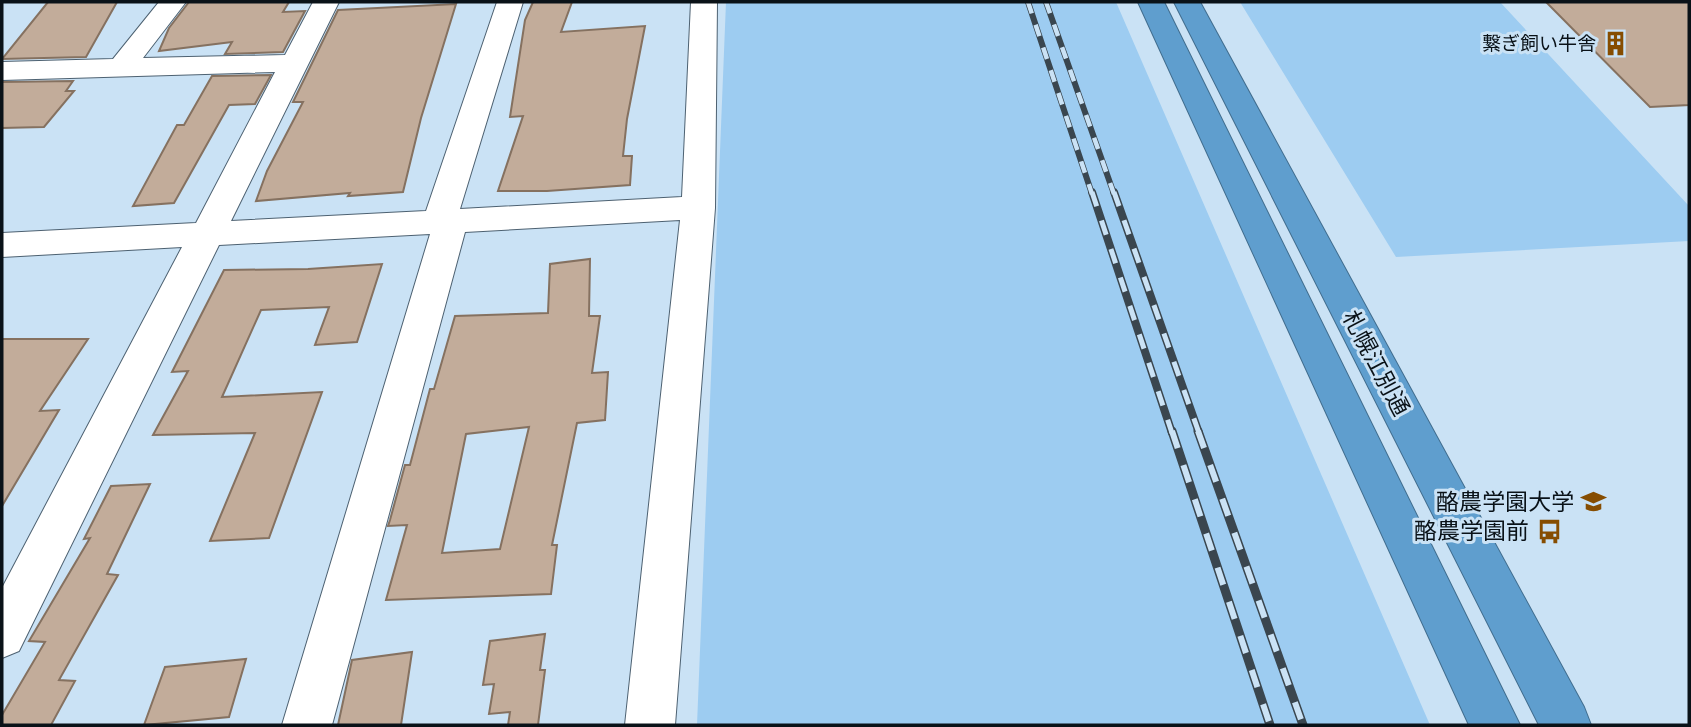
<svg xmlns="http://www.w3.org/2000/svg" width="1691" height="727" viewBox="0 0 1691 727" font-family="'Noto Sans','Noto Sans JP',sans-serif">
  <style>
    .green { fill: #9dccf1 }
    .building { fill: #c2ac9a; stroke: #857160; stroke-width: 2; fill-rule: evenodd }
    .lines { fill: none; stroke-linecap: round; stroke-linejoin: round }
    .minor-casing { stroke: #4d6171; stroke-width: 2 }
    .highway-casing { stroke: #416d8e; stroke-width: 2 }
    .minor { fill: #fff; fill-rule: evenodd }
    .highway { fill: #5f9ece; fill-rule: evenodd }
    .rail-far2-casing { stroke: #3a464f; stroke-width: 6 }
    .rail-far1-casing { stroke: #3a464f; stroke-width: 8 }
    .rail-casing { stroke: #3a464f; stroke-width: 9 }
    .rail-far2 { stroke: #cae2f5; stroke-width: 4.5; stroke-dasharray: 12; stroke-linecap: butt }
    .rail-far1 { stroke: #cae2f5; stroke-width: 5; stroke-dasharray: 15; stroke-linecap: butt }
    .rail { stroke: #cae2f5; stroke-width: 6; stroke-dasharray: 18; stroke-linecap: butt }
    .labels { text-anchor: middle; stroke-width: 6; stroke-linejoin: round; paint-order: stroke }
    .far-poi-label { font-size: 19px; fill: #0a1218; stroke: #cae2f5; text-anchor: end }
    .street-label { font-size: 23px; fill: #0a1218; stroke: #cae2f5 }
    .poi-label { font-size: 23px; fill: #0a1218; stroke: #cae2f5; text-anchor: end }
  </style>
  <rect width="100%" height="100%" fill="#cae2f5"/>
  <path class="green" d="M726 2H1116L1430 725H697Z
    M1240 2H1500L1689 206V241L1396 257Z"/>
  <path class="building" d="M48 2H117L86 57 2 59Z
    M189 2H289L283 12 305 11 283 52 225 54 232 42 159 51 169 28Z
    M533 2H572L561 32 645 26 627 119 623 156H632L630 185 547 191H498L523 116 510 117 525 20Z
    M1546 2H1689V105L1650 107Z
    M456 4 421 118 403 192 348 196 350 193 256 201 267 171 303 102H293L338 10Z
    M271 75 255 104 229 105 174 203 133 206 177 125H184L212 76Z
    M73 81 66 91H74L44 127 2 128V82Z
    M590 259 589 316H600L592 373 608 372 605 420 577 423 552 545H557L551 594 386 600 407 525 388 526 390 520 405 465H410L430 389H434L455 316 548 313 550 264ZM529 427 500 549 442 553 466 434Z
    M382 264 357 342 315 345 329 307 261 310 222 397 322 392 269 538 210 541 255 433 153 435 188 371 172 372 224 270 308 269Z
    M2 339H88L40 411 59 410 2 506Z
    M150 484 107 574 118 575 59 680 75 681 51 725H2V715L45 642 29 641 90 538 84 539 111 486Z
    M545 634 540 670H545L538 725H508L510 712 489 714 494 684 483 685 490 641Z
    M412 652 401 725H338L352 660Z
    M246 659 229 717 144 725 165 667Z"/>
  <g class="lines">
    <defs>
      <path id="minor" d="M159 2H186L143 58 285 55 313 2H339L231 221 426 211 497 2H523L460 209 682 197 691 2H717L715 208 675 725H625L680 220 465 232 332 725H282L430 234 219 245 19 651 2 658V588L182 247 2 257V233L196 223 275 72 2 80V62L113 59Z"/>
      <path id="highway" d="M1138 2H1164L1520 725H1469Z
        M1174 2H1200L1584 707 1591 725H1539Z"/>
    </defs>
    <use href="#minor" class="minor-casing"/>
    <use href="#highway" class="highway-casing"/>
    <use href="#minor" class="minor"/>
    <use href="#highway" class="highway"/>
    <defs>
      <path id="rail-far2" d="M1028 2 1092 194
        M1046 2 1114 194"/>
      <path id="rail-far1" d="M1092 192 1172 433
        M1114 192 1199 433"/>
      <path id="rail" d="M1172 431 1270 725
        M1198 431 1303 725"/>
    </defs>
    <use href="#rail-far2" class="rail-far2-casing"/>
    <use href="#rail-far1" class="rail-far1-casing"/>
    <use href="#rail" class="rail-casing"/>
    <use href="#rail-far2" class="rail-far2"/>
    <use href="#rail-far1" class="rail-far1"/>
    <use href="#rail" class="rail"/>
  </g>
  <defs>
    <symbol id="building-bare" viewBox="-9 -9 18 18"><path d="M-4-6H4V6H1V3H-1V6H-4ZM-2.5-4.3h1.7v1.8h-1.7ZM.8-4.3h1.7v1.8H.8ZM-2.5-1h1.7V.8h-1.7ZM.8-1h1.7V.8H.8Z" fill="#864d01" stroke="#cae2f5" stroke-width="2.5" paint-order="stroke"/></symbol>
    <symbol id="university-bare" viewBox="-9 -9 18 18"><path d="M0-5L7-2L0 1L-7-2ZM-4 1L0 2.5L4 1V4Q0 6-4 4Z" fill="#864d01" stroke="#cae2f5" stroke-width="2.5" paint-order="stroke"/></symbol>
    <symbol id="bus-bare" viewBox="-9 -9 18 18"><path d="M-5-6H5V4H4V6H2V4H-2V6H-4V4H-5ZM-3.5-4V0h7V-4ZM-3.5 1.2v1.5H-2V1.2ZM2 1.2v1.5H3.5V1.2Z" fill="#864d01" stroke="#cae2f5" stroke-width="2.5" paint-order="stroke"/></symbol>
  </defs>
  <g fill-rule="evenodd">
    <use href="#building-bare" x="1598" y="26" width="35" height="35"/>
    <use href="#university-bare" x="1576" y="484" width="35" height="35"/>
    <use href="#bus-bare" x="1532" y="514" width="35" height="35"/>
  </g>
  <g class="labels">
    <g class="far-poi-label">
      <text x="1596" y="50">繋ぎ飼い牛舎</text>
    </g>
    <g class="street-label">
      <text transform="translate(1376 363) rotate(62)" y="8">札幌江別通</text>
    </g>
    <g class="poi-label">
      <text x="1574" y="510">酪農学園大学</text>
      <text x="1529" y="539">酪農学園前</text>
    </g>
  </g>
  <rect width="1691" height="727" fill="none" stroke="#0a1218" stroke-width="7"/>
</svg>
